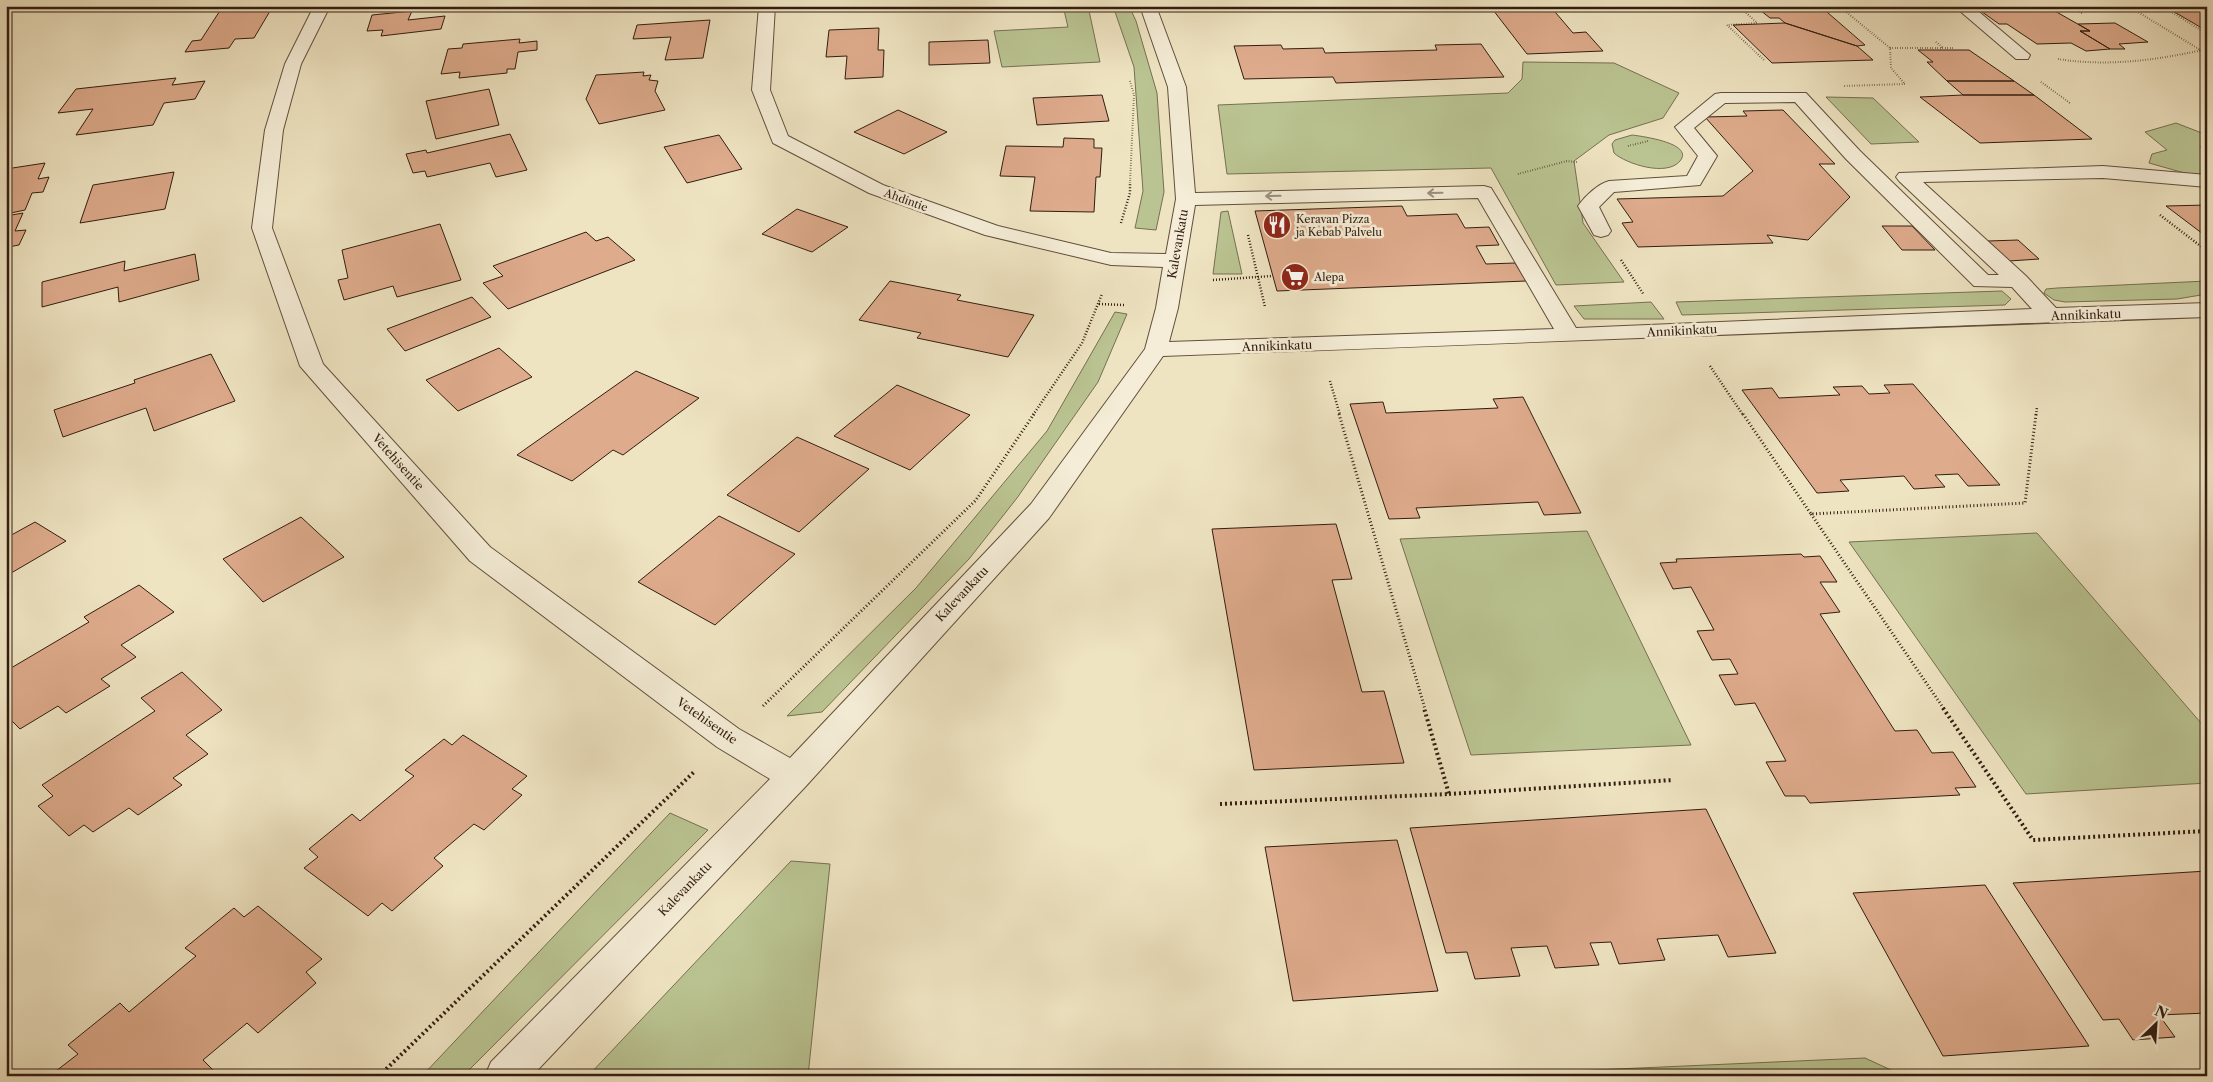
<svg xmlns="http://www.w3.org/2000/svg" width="2213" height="1082" viewBox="0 0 2213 1082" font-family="'Libre Caslon Text',serif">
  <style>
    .green { fill: #bac492; stroke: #767051 }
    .building { fill: #deab8c; stroke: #321d10 }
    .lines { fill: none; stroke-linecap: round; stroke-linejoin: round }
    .minor-casing { stroke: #614f3c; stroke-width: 2 }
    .path-far3 { stroke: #321d10; stroke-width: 2; stroke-dasharray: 0.5 2; stroke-linecap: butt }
    .path-far2 { stroke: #321d10; stroke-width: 2.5; stroke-dasharray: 1 2; stroke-linecap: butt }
    .path-far1 { stroke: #321d10; stroke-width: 3; stroke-dasharray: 1 2.5; stroke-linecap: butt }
    .path { stroke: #321d10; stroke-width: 4; stroke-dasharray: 2 3; stroke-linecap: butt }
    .minor { fill: #f5edd7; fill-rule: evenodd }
    .oneway { stroke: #9d8f7d }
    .labels { text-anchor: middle; stroke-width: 5; stroke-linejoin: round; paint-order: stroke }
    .far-street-label { font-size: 11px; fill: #321d10; stroke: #f5edd7 }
    .far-poi-label { font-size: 11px; fill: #321d10; stroke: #f5edd7; text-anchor: start }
    .street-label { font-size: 12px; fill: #321d10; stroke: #f5edd7 }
  </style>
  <rect width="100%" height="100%" fill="#efe4c2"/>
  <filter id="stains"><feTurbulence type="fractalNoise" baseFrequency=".004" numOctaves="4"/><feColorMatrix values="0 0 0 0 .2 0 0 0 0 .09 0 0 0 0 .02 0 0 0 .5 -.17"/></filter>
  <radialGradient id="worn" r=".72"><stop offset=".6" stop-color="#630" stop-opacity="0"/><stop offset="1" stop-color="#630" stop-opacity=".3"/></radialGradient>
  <path class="green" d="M1063 6H1088L1100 62 1002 67 994 31 1068 27Z
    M1113 6H1129L1136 21 1157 93 1164 192 1156 230 1135 228 1143 191 1134 67Z
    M1523 62 1614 63 1679 93 1663 118 1609 135 1574 161 1583 223 1624 282 1556 285 1491 168 1227 174 1218 105 1508 93 1522 79Z
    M1826 97 1873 98 1919 142 1871 144Z
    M2176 123 2207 135 2200 147 2207 153V171L2195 176 2149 163 2152 154 2167 150 2145 132Z
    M1632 135C1640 136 1695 143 1680 161 1667 177 1626 164 1614 153L1612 144 1615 140Z
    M1228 211 1242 274H1213L1221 212Z
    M2207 281V294L2177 299 2065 302 2054 300 2044 293 2046 289 2057 288Z
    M2002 291 2011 299 2005 305 1682 315 1676 302Z
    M1651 302 1664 319H1584L1574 306Z
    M1115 312 1127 314 1098 382 1017 498 969 559 822 712 787 716 916 588 1047 431Z
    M1587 531 1691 745 1471 755 1400 539Z
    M2037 533 2207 730V783L2026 794 1849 542Z
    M670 813 708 830 463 1076H422Z
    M791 861 830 864 808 1076H588Z
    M1865 1058 1904 1076H1459Z"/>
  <path class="building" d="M102 6H157L151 11 98 9Z
    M223 6H273L254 38 235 39 229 48 185 52 192 41 201 40Z
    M1490 6H1550L1573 33 1586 32 1603 51 1527 54Z
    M1766 6H1820L1865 45 1857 46 1785 23 1779 18H1770L1760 10 1770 9Z
    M1981 6H2046L2090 31H2080L2110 49 2086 51 2071 43 2037 44 2007 24H1999L1978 9H1986Z
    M2207 9V31L2171 10Z
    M412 11 408 20 445 16 441 29 381 36 383 30 367 31 372 15Z
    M710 20 703 58 665 60 671 37 633 39 637 25Z
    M1785 23 1857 46 1873 60 1772 63 1733 25Z
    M2115 23 2148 42 2119 44 2125 49H2110L2080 31H2090L2078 24Z
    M879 28 878 50H884L883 77 845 79 847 56 826 57 829 30Z
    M520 39 519 43 537 41V50L518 52 515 69H507V73L459 78 460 72 441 74 448 49 462 48 463 44Z
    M988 40 990 63 929 65V42Z
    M1481 44 1504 77 1336 83 1333 77 1244 79 1234 46 1281 45 1283 49 1323 48 1325 53 1437 50 1435 45Z
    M1918 50H1969L2014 81H1947L1927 62H1933Z
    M644 72 643 76 651 75 649 80 658 81 655 91 665 110 599 124 586 99 596 75Z
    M176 78 172 85 205 81 195 99 164 103 153 125 76 135 93 109 58 113 76 89Z
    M1947 81H2014L2034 95H1963Z
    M489 89 499 125 436 139 426 101Z
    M1102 95 1109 121 1037 125 1033 98Z
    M1963 95H2034L2092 139 1980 143 1920 97Z
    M898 110 947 132 904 154 854 132Z
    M1783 110 1835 164H1819L1850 197 1808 240 1767 235 1773 243 1638 247 1622 223 1633 222 1617 199 1723 196 1753 171 1705 117 1747 116 1743 111Z
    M510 134 527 170 496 177 490 163 427 177 425 171 413 173 406 154 426 150 427 153Z
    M719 135 742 169 687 183 664 147Z
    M1064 138 1094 139V148H1102L1100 177H1096L1094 212 1030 211 1035 177 1000 176 1006 146 1063 147Z
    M45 163 38 179 49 177 43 192 32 193 25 210 6 214V169Z
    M174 172 165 209 80 223 93 185Z
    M2207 205V237L2166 206Z
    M1402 206 1407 216 1457 214 1465 228 1489 227 1499 245 1476 246 1486 264 1515 263 1526 281 1277 291 1255 211Z
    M797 209 848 227 812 252 762 234Z
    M23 213 15 231 26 230 19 245 8 247 6 252V216Z
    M440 224 461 280 397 297 393 286 344 300 338 280 348 278 342 250Z
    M1882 226H1912L1935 250H1902Z
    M586 232 596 241 608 237 635 260 508 309 483 283 503 276 493 266Z
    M2018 240 2039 259 2009 261 1988 241Z
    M195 254 199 280 119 302 118 287 42 307V282L125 261 124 271Z
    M890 281 961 295 957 300 1034 315 1008 357 917 338 921 333 859 320Z
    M472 297 491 317 405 351 387 329Z
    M499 348 532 377 458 411 426 380Z
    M211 354 235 401 154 431 146 408 63 437 54 410 135 383 134 380Z
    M636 371 699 398 623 455 613 450 572 481 517 455Z
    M1913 384 2000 485 1968 486 1958 474 1935 475 1945 487 1914 489 1904 476 1840 480 1849 491 1817 493 1742 390 1772 388 1779 398 1840 395 1833 387 1862 386 1869 394 1890 393 1884 385Z
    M897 385 970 415 910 470 834 436Z
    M1523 397 1581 513 1544 515 1538 502 1416 508 1420 518 1389 519 1350 404 1383 402 1386 413 1498 408 1493 399Z
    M797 437 869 469 799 532 727 495Z
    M719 516 795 554 715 625 638 582Z
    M301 517 344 557 263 602 223 559Z
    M35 522 66 541 6 576V538Z
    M1336 524 1352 579 1332 580 1362 692 1384 691 1404 763 1254 770 1212 529Z
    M1801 554 1804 557 1820 556 1837 582H1820L1840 612 1820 614 1895 731 1917 730 1932 753 1953 752 1976 787 1955 788 1960 795 1810 803 1805 796H1785L1766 762 1786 761 1755 703 1735 705 1719 675 1738 674 1730 659 1712 660 1697 631 1714 630 1691 587 1673 589 1660 563 1677 562 1676 559Z
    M139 585 174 612 121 645 136 657 101 679 110 686 66 713 58 706 20 729 9 718 6 720V671L89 622 84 617Z
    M182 672 222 710 186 735 208 754 173 778 182 785 138 815 129 808 93 832 84 825 69 836 38 806 53 796 42 785 155 711 141 698Z
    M463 735 527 776 512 789 522 795 484 830 474 824 434 858 443 866 392 911 382 903 368 916 304 868 318 857 309 849 352 814 360 821 414 776 405 770 444 739 452 745Z
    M1706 809 1776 953 1728 957 1718 935 1657 939 1665 960 1619 964 1611 942 1590 943 1599 965 1555 968 1547 946 1511 948 1520 976 1475 979 1467 952 1446 953 1410 828Z
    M1397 840 1438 991 1293 1001 1265 847Z
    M2207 871V1013L2159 1015 2175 1037 2133 1040 2119 1019 2103 1020 2013 883Z
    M1985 885 2089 1046 1943 1056 1853 893Z
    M258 906 322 959 306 972 316 983 258 1033 247 1023 203 1060 214 1071 208 1076H61L56 1071 78 1054 68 1045 120 1003 129 1012 196 956 185 948 234 908 244 917Z"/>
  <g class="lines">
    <defs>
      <path id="minor" d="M314 6H330L301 64 283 130 272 228 323 364 490 547 739 729 790 758 1031 504 1145 349 1156 308 1163 267 1111 265 985 235 869 193 773 143 752 90 759 6H775L770 90 788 136 883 185 998 226 1111 253 1166 254 1176 199 1168 87 1140 6H1156L1186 87 1195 193 1484 186 1491 188 1576 328 2032 309 2012 287 1974 286 1846 159 1795 102 1725 103 1694 128 1717 156 1700 185 1614 192 1599 207 1611 231 1608 235 1601 237 1594 235 1578 206C1585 196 1598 184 1609 181L1687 176 1698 156 1675 127 1715 94 1721 93H1806L1860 151 1988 275H1999L1899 181 1896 177 1899 173 2103 166 2207 175V187L2103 178 1923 182 2026 276 2056 308 2207 303V317C1859 328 1511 344 1163 356L1049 518 806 786 532 1076H485L491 1062 770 779 717 747 470 561 300 366 252 228 265 130 285 64ZM1478 198 1554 329 1169 342 1178 308 1195 205Z
        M1954 6H1972L2030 55 2028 59H2016Z"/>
    </defs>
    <use href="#minor" class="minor-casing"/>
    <path class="path-far3" d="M1739 6 1757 23 1727 25 1765 61
      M1839 6 1890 48 1891 68 1905 84 1843 86
      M2071 6 2083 14
      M2128 6 2207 54
      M2162 6 2207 34
      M1936 42 1943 48
      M1890 48H1954
      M2058 59C2108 67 2158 60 2207 49
      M1130 81 1134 95 1130 183
      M2041 82 2070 103
      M1628 146 1648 141
      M1518 174 1567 161 1577 162"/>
    <path class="path-far2" d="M2160 215 2207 251
      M1121 223 1130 193V182
      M1248 235 1265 307
      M1621 260 1644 295
      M1213 280 1272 276
      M1099 304 1124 305
      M1710 366 1743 415
      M1330 381 1340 415
      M1033 415 1082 343 1102 294
      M2036 415 2037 407"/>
    <path class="path-far1" d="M1339 414 1425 709
      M1743 414 1811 514 2025 503 2036 414
      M1811 514 1944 709
      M763 706 976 500 1034 414"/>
    <path class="path" d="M1943 708 2033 840 2206 831
      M1449 794 1673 780
      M1220 804 1449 794 1424 708
      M379 1076 695 771"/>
    <use href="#minor" class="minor"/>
  </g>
  <defs><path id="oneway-shaft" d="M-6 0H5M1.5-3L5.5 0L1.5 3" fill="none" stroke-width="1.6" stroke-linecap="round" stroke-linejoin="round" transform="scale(1.25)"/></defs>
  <g class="oneway">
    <use href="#oneway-shaft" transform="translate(1435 193) rotate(179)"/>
    <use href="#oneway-shaft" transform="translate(1273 196) rotate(179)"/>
  </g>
  <defs>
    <symbol id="restaurant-disc" viewBox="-11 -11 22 22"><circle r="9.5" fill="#8f2418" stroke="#f5edd7"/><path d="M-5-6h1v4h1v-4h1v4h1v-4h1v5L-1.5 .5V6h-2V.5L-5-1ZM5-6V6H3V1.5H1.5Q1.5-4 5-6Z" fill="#fff"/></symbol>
    <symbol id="supermarket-disc" viewBox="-11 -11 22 22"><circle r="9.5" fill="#8f2418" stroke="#f5edd7"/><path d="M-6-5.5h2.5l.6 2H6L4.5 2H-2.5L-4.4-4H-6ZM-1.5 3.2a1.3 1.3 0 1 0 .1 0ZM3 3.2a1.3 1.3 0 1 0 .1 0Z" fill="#fff"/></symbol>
  </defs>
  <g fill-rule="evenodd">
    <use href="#restaurant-disc" x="1261" y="209" width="32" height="32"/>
    <use href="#supermarket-disc" x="1279" y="261" width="32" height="32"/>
  </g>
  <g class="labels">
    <g class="far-street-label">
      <text transform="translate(906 200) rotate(20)" y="4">Ahdintie</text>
    </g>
    <g class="far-poi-label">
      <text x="1296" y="223">Keravan Pizza<tspan x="1296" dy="13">ja Kebab Palvelu</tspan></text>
      <text x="1314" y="281">Alepa</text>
    </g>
    <g class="street-label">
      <text transform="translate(1178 244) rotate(-80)" y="4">Kalevankatu</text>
      <text transform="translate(2086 315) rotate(-2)" y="4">Annikinkatu</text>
      <text transform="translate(1682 331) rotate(-3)" y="4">Annikinkatu</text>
      <text transform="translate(1277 346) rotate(-2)" y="4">Annikinkatu</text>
      <text transform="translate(398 462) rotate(48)" y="4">Vetehisentie</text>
      <text transform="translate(962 594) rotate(-47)" y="4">Kalevankatu</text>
      <text transform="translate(707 721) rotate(35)" y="4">Vetehisentie</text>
      <text transform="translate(685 889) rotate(-46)" y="4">Kalevankatu</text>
    </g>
  </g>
  <rect width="2213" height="1082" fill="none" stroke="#efe4c2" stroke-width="25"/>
  <rect x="8" y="8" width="2198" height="1067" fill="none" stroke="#321d10" stroke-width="2.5"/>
  <rect x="12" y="12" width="2188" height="1057" fill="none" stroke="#321d10"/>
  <g transform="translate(2156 1024) rotate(25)" stroke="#f5edd7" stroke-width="4" paint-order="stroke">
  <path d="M0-4L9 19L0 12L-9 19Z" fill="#321d10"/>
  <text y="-8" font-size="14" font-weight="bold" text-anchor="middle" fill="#321d10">N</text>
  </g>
  <rect width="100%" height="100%" filter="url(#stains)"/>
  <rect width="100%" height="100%" fill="url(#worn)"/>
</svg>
